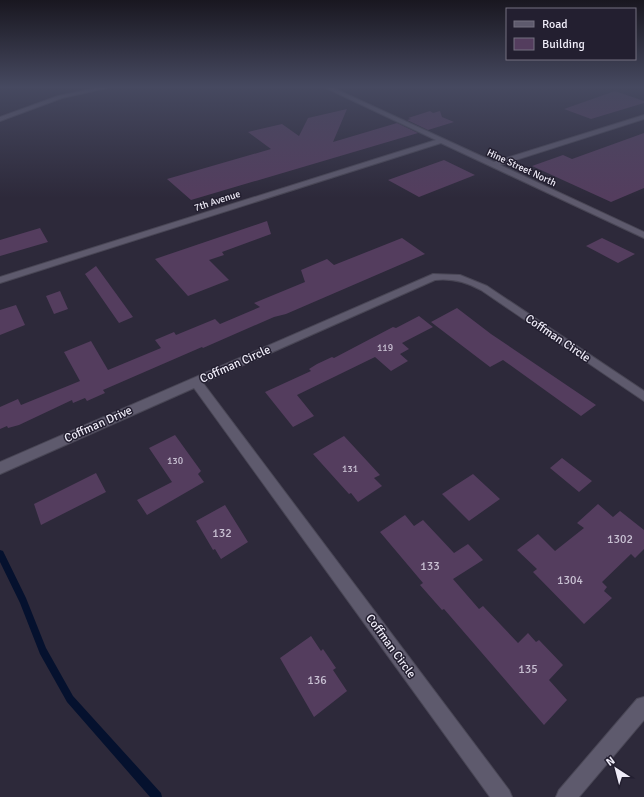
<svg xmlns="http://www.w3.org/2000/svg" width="644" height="797" viewBox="0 0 644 797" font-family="Signika,sans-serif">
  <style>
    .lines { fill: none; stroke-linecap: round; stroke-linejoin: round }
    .stream { fill: #05112e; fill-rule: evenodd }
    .building { fill: #543d5e }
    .minor-casing { stroke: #494655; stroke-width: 2 }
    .minor { fill: #5e5a6d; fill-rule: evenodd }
    .labels { text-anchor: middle; stroke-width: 3; stroke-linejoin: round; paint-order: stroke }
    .far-street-label { font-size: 10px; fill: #efecf8; stroke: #231f30 }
    .number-label { font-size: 10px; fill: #c8c0d2 }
    .street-label { font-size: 12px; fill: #efecf8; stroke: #231f30 }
    .near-number-label { font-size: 12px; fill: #c8c0d2 }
  </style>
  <rect width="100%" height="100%" fill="#2d293a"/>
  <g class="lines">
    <path class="stream" d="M0 550 3 551 26 598 46 648 73 696 161 793 162 797H150L67 702 40 654 20 603 0 562Z"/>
  </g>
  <path class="building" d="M615 91 644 101V103L591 119 564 109Z
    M347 109 333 142 397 123 418 133 191 200 167 179 271 149 248 132 282 124 299 136 308 118Z
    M430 111 433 113 440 111 442 117 454 122 428 130 407 120 411 119 408 118Z
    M644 133V188L611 202 532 166 563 155 572 159Z
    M444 160 475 175 419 197 388 180Z
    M267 221 271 234 222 252 224 255 209 260 229 280 188 296 155 259Z
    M40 228 48 242 0 256V240Z
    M402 238 425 254 286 314 274 317 203 348 202 347 103 390 105 393 87 401 85 398 73 403 72 400 19 425 8 428 7 426 0 429V407L18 399 21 405 80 381 64 352 91 341 108 370 161 348 155 340 174 332 176 335 215 319 220 324 260 307 254 303 305 282 301 270 327 259 334 265Z
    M602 238 635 254 618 263 586 246Z
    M96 266 133 317 119 323 85 274Z
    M60 291 68 309 54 314 46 296Z
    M16 305 25 325 0 335V310Z
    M457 308 491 334 596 405 581 416 503 360 490 367 431 322Z
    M419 316 433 327 402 343 409 349 400 354 408 361 391 371 375 357 297 395 314 416 293 427 265 392 311 371 309 369 317 364 332 357 334 358 393 327 396 328Z
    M175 435 201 471 198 474 204 482 147 515 137 500 172 482 149 448Z
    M344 436 380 475 374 478 382 486 358 502 351 493 349 494 313 454Z
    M562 458 592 481 579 492 550 468Z
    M96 473 106 492 41 525 34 504Z
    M473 474 500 499 469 521 442 494Z
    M598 504 613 517 620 511 644 530V549L635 558 631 554 602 582 607 587 604 591 612 598 584 624 533 572 537 569 517 550 538 534 555 551 584 528 577 523Z
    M225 505 248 542 221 559 215 549 213 550 196 521Z
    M405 515 414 526 423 520 454 553 468 544 483 560 453 579 479 609 483 606 518 643 528 633 536 642 539 640 563 665 549 680 567 700 544 725 444 609 442 610 420 585 423 583 380 532Z
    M311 636 321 651 323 649 336 668 333 670 347 691 314 717 280 658Z"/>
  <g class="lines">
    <defs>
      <path id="minor" d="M101 87H111L62 98 0 121V117L58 96Z
        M324 87H331L494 162 644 115V119L500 165 644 232V238L441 143 0 283V277L436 140Z
        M433 274 460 275 487 286 644 391V401L481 290C466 282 452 278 435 280L203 383 509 790 512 797H490L194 388 0 474V462Z
        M644 697V720L579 797H556L559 790 637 699Z"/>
    </defs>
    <use href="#minor" class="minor-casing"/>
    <use href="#minor" class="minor"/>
  </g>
  <linearGradient id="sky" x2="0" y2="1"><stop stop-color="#191720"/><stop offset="0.44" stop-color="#464960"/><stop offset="1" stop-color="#464960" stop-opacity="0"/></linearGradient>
  <rect width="644" height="198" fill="url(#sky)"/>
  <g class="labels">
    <g class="far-street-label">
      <text transform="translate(522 167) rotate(25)" y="4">Hine Street North</text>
      <text transform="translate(217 200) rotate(-18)" y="4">7th Avenue</text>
    </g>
    <g class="number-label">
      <text x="385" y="351">119</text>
      <text x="175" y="464">130</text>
      <text x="350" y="472">131</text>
    </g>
    <g class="street-label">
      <text transform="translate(558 338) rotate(34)" y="4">Coffman Circle</text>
      <text transform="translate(235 364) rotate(-24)" y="4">Coffman Circle</text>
      <text transform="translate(98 424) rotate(-24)" y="4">Coffman Drive</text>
      <text transform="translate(391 646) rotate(54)" y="4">Coffman Circle</text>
    </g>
    <g class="near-number-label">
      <text x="222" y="537">132</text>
      <text x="620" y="543">1302</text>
      <text x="430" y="570">133</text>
      <text x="570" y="584">1304</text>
      <text x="528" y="673">135</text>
      <text x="317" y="684">136</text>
    </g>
  </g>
  <rect x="506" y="8" width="130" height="52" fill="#231f30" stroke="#757180"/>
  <rect x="514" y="21" width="20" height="6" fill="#5e5a6d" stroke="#757180"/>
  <text x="542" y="28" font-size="12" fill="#efecf8">Road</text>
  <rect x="514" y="38" width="20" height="12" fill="#543d5e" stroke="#757180"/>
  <text x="542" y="48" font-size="12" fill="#efecf8">Building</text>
  <g transform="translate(616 769) rotate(324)" stroke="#231f30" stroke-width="3" paint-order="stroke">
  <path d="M0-3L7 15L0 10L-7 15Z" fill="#efecf8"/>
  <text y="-6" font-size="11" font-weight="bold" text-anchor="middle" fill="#efecf8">N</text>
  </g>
</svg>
